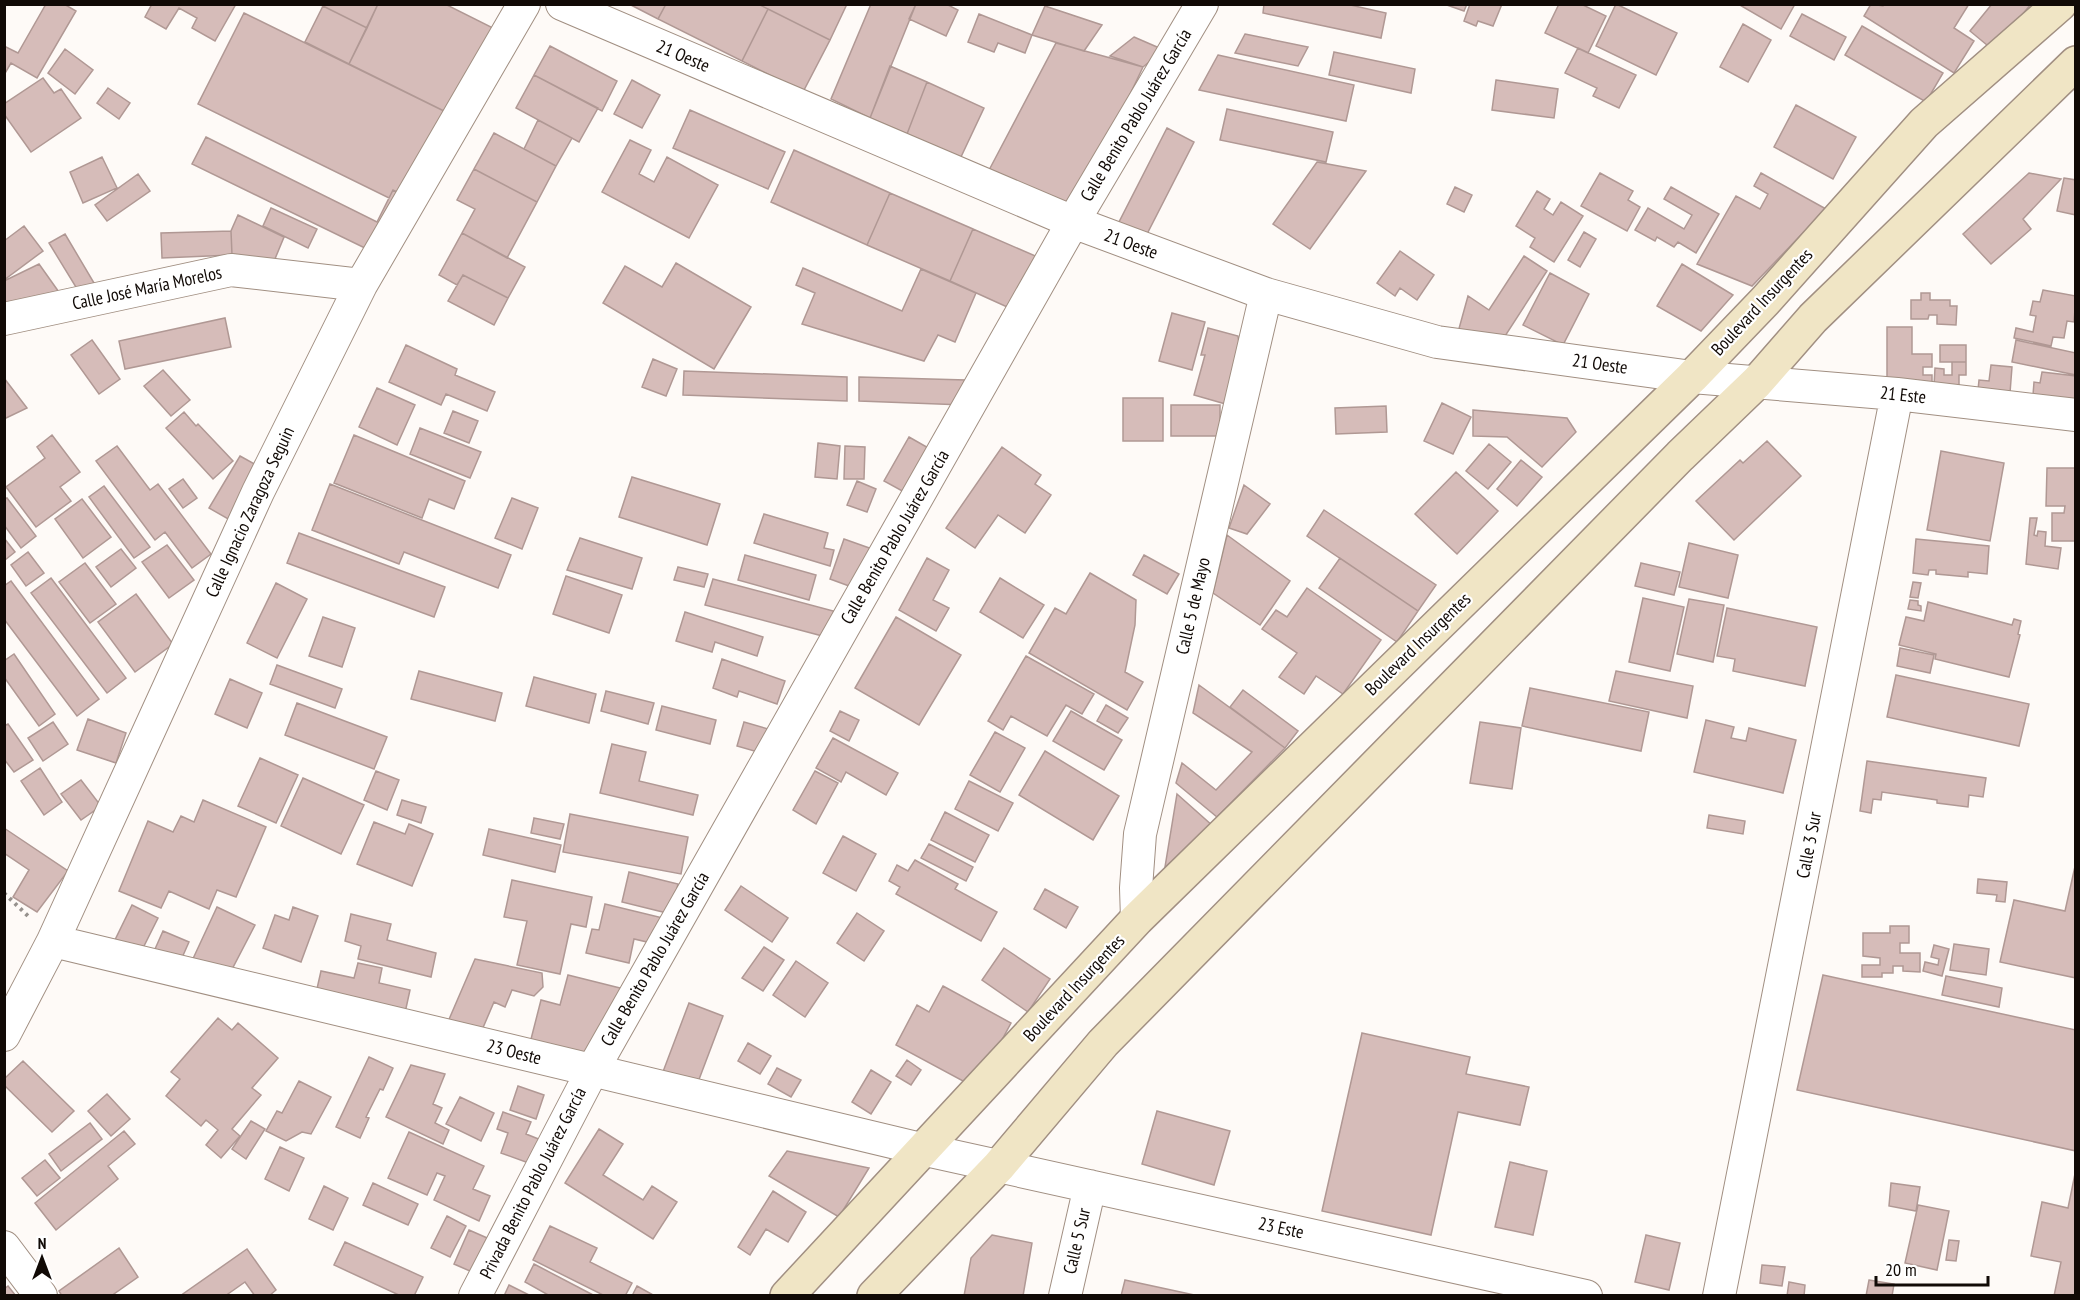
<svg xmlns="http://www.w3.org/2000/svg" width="2080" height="1300" viewBox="0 0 2080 1300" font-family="'PT Sans Narrow',sans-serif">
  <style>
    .building { fill: #d6bcb9; stroke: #b09894; stroke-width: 1.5 }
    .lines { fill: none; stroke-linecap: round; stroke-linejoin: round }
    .street-casing { stroke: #a18f82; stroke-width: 34 }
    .secondary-casing { stroke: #a18f82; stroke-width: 36 }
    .path { stroke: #96918d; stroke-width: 4; stroke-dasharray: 3 4.5; stroke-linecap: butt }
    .street { stroke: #fff; stroke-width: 32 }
    .secondary { stroke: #f0e5c5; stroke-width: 33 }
    .labels { text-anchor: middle; stroke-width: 4.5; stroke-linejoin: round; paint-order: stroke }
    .street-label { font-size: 18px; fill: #110a06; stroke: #fff }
  </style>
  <rect width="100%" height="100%" fill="#fefaf7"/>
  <path class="building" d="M46 4H64L76 11 37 78 11 63 4 75V46L18 53Z
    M152 4H236L215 41 192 28 197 18 179 8 166 29 145 17Z
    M319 4H378L367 28Z
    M378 4H445L493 28 450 114 349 64Z
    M629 4H666L658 19Z
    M666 4H758L768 9 742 61 658 19Z
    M758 4H847L830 40Z
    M871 4H916L870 118 831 99Z
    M916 4H946L958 10 946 36 909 19Z
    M1264 4H1346L1386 13 1381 38 1263 13Z
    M1444 4H1467L1464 11Z
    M1470 4H1502L1493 26 1478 21 1476 26 1464 21Z
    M1559 4H1581L1606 16 1588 53 1545 33Z
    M1616 4 1677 33 1656 75 1596 46Z
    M1738 4H1795L1781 29Z
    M1871 4 1883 6 1884 4H1969L1954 28 1974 41 1954 73 1864 16Z
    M1992 4H2031L1993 50 1970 31Z
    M323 6 367 28 349 64 305 42Z
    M1045 6 1102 25 1084 51 1032 35Z
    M768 9 830 40 803 92 742 61Z
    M244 13 450 114 408 197 393 190 389 198 198 104Z
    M979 14 1032 35 1025 53 998 43 994 52 968 42Z
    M1802 14 1846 37 1834 60 1790 36Z
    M1743 24 1771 40 1748 82 1720 67Z
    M1862 26 1943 73 1926 102 1845 55Z
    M1245 34 1308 47 1298 66 1235 53Z
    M1134 37 1164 50 1143 67 1110 56Z
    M1056 43 1143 67 1077 206 988 172Z
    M550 46 617 81 602 111 534 75Z
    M1578 48 1636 75 1619 108 1593 96 1597 88 1565 73Z
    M65 49 93 70 75 94 48 73Z
    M1334 52 1415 69 1411 93 1329 75Z
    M1218 55 1354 85 1346 121 1199 90Z
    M890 66 927 82 907 134 870 118Z
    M534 75 598 108 579 142 516 108Z
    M43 78 54 93 61 89 81 118 31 152 4 114V104Z
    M632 80 660 95 642 128 614 114Z
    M1496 80 1558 89 1554 118 1492 110Z
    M927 82 984 108 960 159 907 134Z
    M108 88 130 103 119 119 97 103Z
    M1796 105 1856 137 1833 179 1774 147Z
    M1227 109 1333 132 1326 162 1220 140Z
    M690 110 785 152 768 189 673 148Z
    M538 120 572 138 556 166 524 149Z
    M1167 128 1194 142 1146 236 1119 222Z
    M494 133 556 166 537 202 474 169Z
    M206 137 377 222 393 190 408 197 369 250 192 164Z
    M630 140 651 150 639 174 654 182 667 157 718 185 689 238 602 192Z
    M794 150 890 193 867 245 771 202Z
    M102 157 117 188 83 203 70 172Z
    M1317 162 1366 171 1310 249 1273 224Z
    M474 169 537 202 507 258 462 233 475 209 457 200Z
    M1600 173 1633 191 1628 200 1640 207 1627 231 1581 206Z
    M1761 173 1826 209 1752 286 1697 264 1736 196 1760 209 1768 194 1754 186Z
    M2029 173 2061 179 2023 219 2031 229 1991 264 1963 234Z
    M138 174 150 191 107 221 95 205Z
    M2064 178 2076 180V215L2057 211Z
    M1455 187 1472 195 1464 212 1447 204Z
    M1671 187 1719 214 1696 253 1678 242 1674 247 1657 237 1655 241 1635 230 1648 208 1684 229 1692 215 1664 199Z
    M1537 191 1550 199 1544 209 1553 215 1561 202 1583 216 1554 262 1530 247 1535 238 1516 226Z
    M890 193 973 229 950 281 867 245Z
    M271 208 317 229 308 248 263 226Z
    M238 215 284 237 270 271 232 255 231 231Z
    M24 226 43 251 4 280V241Z
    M973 229 1040 258 1016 311 950 281Z
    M231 231 232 255 162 258 161 233Z
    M1584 232 1596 239 1580 267 1568 260Z
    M462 233 525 267 508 298 463 275 457 285 439 275Z
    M65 234 97 288 82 297 49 243Z
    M1400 251 1434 275 1417 300 1400 288 1395 296 1377 283Z
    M1524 256 1547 271 1498 347 1455 343 1468 296 1489 310Z
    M676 263 751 307 714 369 603 303 625 266 662 287Z
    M39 264 61 295 50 305 40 295 20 313 4 312V281Z
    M1682 264 1733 295 1701 331 1657 306Z
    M803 268 902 311 921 269 976 293 955 342 938 335 924 361 802 324 815 293 796 285Z
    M1550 273 1589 294 1563 345 1523 325Z
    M463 275 508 298 494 325 448 301Z
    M2043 290 2076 296 2074 322 2067 321 2064 338 2053 337 2051 346 2014 338 2016 328 2033 332 2036 316 2030 315 2033 301 2040 302Z
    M1921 293H1930V300H1950V306H1957L1956 325 1937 324V315H1929L1928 319H1911V300H1921Z
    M1172 313 1205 322 1192 370 1159 361Z
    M225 318 231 347 125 369 119 341Z
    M1887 327H1912V354H1932V367H1923V375H1932V387L1887 383Z
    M1208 328 1238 336 1241 359 1229 405 1194 395 1205 355H1201Z
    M92 340 120 379 99 394 71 355Z
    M2016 340 2076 353V375L2012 362Z
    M406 345 457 369 455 375 495 392 487 411 446 394 441 405 389 382Z
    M1940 345H1966V362H1940Z
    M653 359 677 369 666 396 642 387Z
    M1952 362H1966V375H1959V387L1934 386 1935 368 1944 369V375H1952Z
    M1991 365 2012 367 2010 393 1978 390 1979 380 1989 381Z
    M163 370 190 400 171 416 144 386Z
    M684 371 847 377V401L683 395Z
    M2042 372 2076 376V407L2033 395 2034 382 2040 383Z
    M859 377 966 380 964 405 859 401Z
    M4 378 27 408 4 419Z
    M377 388 415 405 397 445 359 427Z
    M1123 398H1163V441H1123Z
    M1442 403 1471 417 1453 454 1424 441Z
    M1171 405H1220V436H1171Z
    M1386 406 1387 432 1336 434 1335 408Z
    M1473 410 1567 418 1576 432 1542 467 1507 437 1473 436Z
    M453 411 478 421 469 443 444 433Z
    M184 412 196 426 198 424 233 461 213 479 166 428Z
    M420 428 481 452 470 478 410 454Z
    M52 435 80 472 60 487 71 501 36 527 6 487 45 458 37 447Z
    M354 435 465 481 454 509 429 499 422 518 334 483Z
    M909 437 939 454 915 498 884 481Z
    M1767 441 1801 476 1734 540 1696 501 1740 460 1743 463Z
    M818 443 840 446 837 479 815 477Z
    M1489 444 1511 462 1488 489 1466 471Z
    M117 446 150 490 158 484 211 554 192 568 165 532 155 540 96 461Z
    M845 446 865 447 864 479H844Z
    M1002 447 1041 475 1035 484 1051 495 1025 533 998 515 975 548 946 528Z
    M1941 451 2004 463 1990 541 1927 530Z
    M240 456 267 471 237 524 209 508Z
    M1521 460 1542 477 1517 506 1497 489Z
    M2047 468H2076V541H2052V513H2064L2065 506H2046Z
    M1456 472 1498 511 1457 554 1415 514Z
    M632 477 720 504 707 545 619 517Z
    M183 479 197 498 183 508 169 489Z
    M857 481 876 489 867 512 847 505Z
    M330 484 511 555 498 588 404 552 399 564 312 530Z
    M1244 485 1270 504 1247 534 1229 528Z
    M104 486 150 547 134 558 89 497Z
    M7 498 36 536 21 548 4 525V499Z
    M512 498 538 508 522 549 495 538Z
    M82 499 111 537 83 558 55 519Z
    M1324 510 1436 585 1418 611 1307 536Z
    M764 514 828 533 824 548 834 550 830 566 754 543Z
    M2030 518H2037L2034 535 2037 536 2038 531 2046 532 2045 546 2061 548 2058 569 2026 564Z
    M299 533 445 587 434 617 287 563Z
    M1227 535 1290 581 1260 625 1213 593Z
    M4 538 15 552 5 560 4 559Z
    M580 538 642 558 632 589 567 570Z
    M844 539 875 550 860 590 830 579Z
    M1916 539 1989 546 1987 574 1968 572V577L1936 574V570H1929L1928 575 1913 573Z
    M1689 543 1738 555 1728 598 1679 587Z
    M167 545 194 580 169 598 142 562Z
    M121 549 136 568 111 587 96 567Z
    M28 552 44 573 26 586 11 565Z
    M745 555 816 575 809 600 738 580Z
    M1144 555 1179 574 1167 594 1133 575Z
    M927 558 949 570 933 600 949 608 936 631 899 610Z
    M1340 558 1418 611 1397 642 1319 588Z
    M85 563 116 604 90 623 59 582Z
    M1641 563 1680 572 1674 595 1635 586Z
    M678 567 708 574 704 587 674 580Z
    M1090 573 1136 600 1135 625 1125 672 1143 682 1127 710 1029 653 1055 608 1066 614Z
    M566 576 622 595 609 633 553 614Z
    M51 578 126 678 107 693 31 593Z
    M1000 578 1044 605 1023 638 980 612Z
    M713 579 837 612 830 638 705 605Z
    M11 581 99 699 77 716 4 619V586Z
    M1913 582 1921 583 1918 598 1910 597Z
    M276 583 307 599 277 658 247 643Z
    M1307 588 1381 640 1343 694 1316 676 1304 694 1279 677 1297 653 1262 629 1276 610 1287 617Z
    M136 594 173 644 135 672 98 622Z
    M1643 598 1684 607 1670 671 1629 662Z
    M1689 599 1724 605 1713 662 1677 654Z
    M1910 600 1918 601V605L1921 606V611L1908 609Z
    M1928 602 2012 625 2014 619 2021 621 2018 634 2020 635 2009 677 1935 659 1936 654 1899 645 1906 617 1924 621Z
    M1727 608 1817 627 1805 686 1733 671 1735 659 1717 656Z
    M685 612 763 637 757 656 715 642 712 652 676 641Z
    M323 617 355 628 342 667 309 656Z
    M896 617 961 655 919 725 855 688Z
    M1900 648 1934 655 1930 673 1897 666Z
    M14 654 55 714 39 726 4 677V661Z
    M1026 656 1094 694 1082 714 1066 705 1047 736 1011 716 1003 730 988 721Z
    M722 659 785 681 777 704 739 691 737 697 713 688Z
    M277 665 342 689 335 708 270 684Z
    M419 671 502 693 495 721 411 699Z
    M1616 671 1693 686 1687 718 1609 701Z
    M1896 675 2029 704 2019 746 1887 717Z
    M534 677 596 694 589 723 526 706Z
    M230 679 262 693 247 728 215 714Z
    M1199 685 1285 748 1217 817 1176 783 1182 763 1216 790 1252 752 1193 713Z
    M1530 688 1649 712 1641 751 1522 726Z
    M1243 690 1298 731 1285 748 1230 707Z
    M606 691 654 703 648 724 601 711Z
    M297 703 387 737 374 769 285 735Z
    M1106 705 1128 718 1118 733 1097 721Z
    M662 706 716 720 710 744 656 730Z
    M840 711 859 720 849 741 830 731Z
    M1071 711 1122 740 1104 770 1053 741Z
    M88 719 126 733 116 763 77 750Z
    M1706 720 1734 727 1731 738 1746 741 1749 728 1796 740 1783 793 1694 772Z
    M53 722 68 744 43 761 28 738Z
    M744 722 775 731 768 755 737 746Z
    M1480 722 1521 728 1512 789 1470 783Z
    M8 724 33 760 14 772 4 759V726Z
    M995 732 1025 748 1000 792 970 775Z
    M833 738 898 773 886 795 846 772 841 782 816 768Z
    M612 744 646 752 639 781 698 795 693 815 600 793Z
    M1045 751 1119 796 1093 840 1019 795Z
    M260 758 298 775 276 823 238 806Z
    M1867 761 1986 778 1983 797 1969 795 1968 807 1937 803V800L1882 792 1881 800 1873 799 1871 813 1860 811Z
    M40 768 62 802 44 815 21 781Z
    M376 771 399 780 387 810 364 800Z
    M815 771 838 783 816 824 793 810Z
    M303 778 364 805 341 854 281 826Z
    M81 780 101 806 81 820 61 794Z
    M969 781 1013 803 998 831 955 809Z
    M1177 794 1214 827 1165 867Z
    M203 800 266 827 236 897 217 890 209 909 169 891 161 908 119 891 148 821 173 832 181 816 194 822Z
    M402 800 426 807 421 823 397 815Z
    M945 812 989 835 975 862 931 840Z
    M570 814 688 837 681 874 563 852Z
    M1709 815 1745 821 1743 834 1707 828Z
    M534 818 564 824 560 839 531 833Z
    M374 822 405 834 409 824 433 834 412 886 357 864Z
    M4 828 68 871 37 912 13 897 29 870 4 853Z
    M489 829 561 845 555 872 483 855Z
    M843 836 876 854 856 891 823 873Z
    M929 844 973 867 966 881 921 858Z
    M915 860 958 884 955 889 997 912 981 941 896 894 900 887 889 881 897 865 908 871Z
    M2076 862V978L2000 962 2014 900 2065 911Z
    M629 872 678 884 671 914 622 902Z
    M1978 879 2007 882 2005 902 1996 901 1997 895 1977 893Z
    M512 880 592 897 586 927 571 924 560 974 517 965 527 921 504 917Z
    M741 886 788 918 772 942 725 910Z
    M1045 889 1078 907 1066 928 1034 909Z
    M605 904 667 919 660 945 634 939 629 963 586 953 592 929 599 930Z
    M132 905 158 918 139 956 113 944Z
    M217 907 255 925 229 975 191 963Z
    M293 907 318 916 301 962 263 948 275 915 289 920Z
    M857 913 884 931 864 961 837 943Z
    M351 914 391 924 387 940 436 953 431 977 358 959 361 946 345 941Z
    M1890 926H1909V943H1900V953H1920V972L1903 971V966H1893V973H1882V977H1862V965H1880V958L1863 956V933H1890Z
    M163 931 189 942 177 969 151 958Z
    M1954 944 1989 949 1986 975 1950 970Z
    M1934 945 1949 949 1942 976 1923 971 1925 962 1938 965 1939 959 1931 957Z
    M764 947 784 960 763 991 742 978Z
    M1004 948 1050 979 1028 1012 982 980Z
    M475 959 542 973 543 987 534 996 512 990 505 1007 494 1002 479 1037 447 1024Z
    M796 961 828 983 805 1017 773 995Z
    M358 963 382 968 379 983 410 990 403 1022 314 1002 321 971 354 978Z
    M568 975 632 991 588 1058 530 1043 541 1000 560 1005Z
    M1823 975 2076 1030V1151L1797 1090Z
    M1946 976 2002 988 1999 1007 1942 995Z
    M943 986 1011 1023 976 1088 896 1045 917 1005 929 1012Z
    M689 1003 723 1016 695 1090 661 1077Z
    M218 1018 232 1030 238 1023 278 1058 252 1088 261 1095 232 1129 240 1136 221 1158 206 1145 218 1130 206 1120 201 1126 166 1096 180 1079 171 1072Z
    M1362 1033 1470 1057 1466 1074 1529 1087 1520 1125 1458 1112 1431 1235 1322 1211Z
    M748 1043 771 1056 760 1074 738 1061Z
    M369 1057 393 1068 383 1090 380 1089 366 1117 369 1118 360 1138 336 1127Z
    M907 1060 921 1070 911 1085 896 1076Z
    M23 1061 74 1111 52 1132 4 1085V1079Z
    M411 1065 445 1074 433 1104 442 1108 435 1123 449 1130 443 1144 386 1117Z
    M777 1068 801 1080 791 1097 768 1084Z
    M871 1070 891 1082 871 1114 852 1102Z
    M299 1081 331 1097 311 1134 302 1132 286 1141 266 1131 277 1111 282 1113Z
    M518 1086 544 1095 536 1119 510 1110Z
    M107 1094 130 1119 111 1136 88 1111Z
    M460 1097 494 1113 481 1141 446 1124Z
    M1157 1111 1230 1131 1214 1185 1142 1164Z
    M503 1112 531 1122 526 1134 546 1142 537 1166 501 1153 508 1133 497 1129Z
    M251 1121 265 1129 246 1159 232 1149Z
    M90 1123 102 1139 61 1171 49 1154Z
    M599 1129 623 1144 603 1175 643 1200 652 1186 677 1202 653 1239 565 1183Z
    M124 1131 135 1144 108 1166 118 1179 56 1230 35 1203Z
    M409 1132 484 1166 473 1189 490 1196 479 1221 434 1200 445 1176 437 1173 427 1195 388 1178Z
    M280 1147 304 1158 289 1191 265 1179Z
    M787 1151 869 1168 839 1217 769 1176Z
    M45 1160 60 1178 37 1196 22 1178Z
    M1510 1162 1547 1171 1533 1235 1495 1227Z
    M2076 1169V1296H2054L2061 1262 2031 1256 2042 1202 2068 1208Z
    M373 1183 418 1204 408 1225 363 1205Z
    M1891 1183 1920 1187 1916 1211 1889 1206Z
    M324 1186 348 1198 333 1230 309 1219Z
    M773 1191 806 1212 788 1242 766 1229 750 1255 738 1247Z
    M1918 1205 1949 1211 1937 1270 1905 1263Z
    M447 1216 466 1226 450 1257 431 1248Z
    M550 1226 597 1248 590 1262 632 1283 625 1296H605L533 1260Z
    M469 1230 494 1241 479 1275 454 1264Z
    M992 1235 1032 1243 1023 1296H964L971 1258Z
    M1646 1235 1680 1243 1669 1290 1635 1282Z
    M1949 1240 1959 1241 1956 1261 1946 1260Z
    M345 1242 423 1277 414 1296H401L334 1265Z
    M119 1248 138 1277 111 1296H62L59 1291Z
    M247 1249 276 1290 269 1296H255L245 1282 225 1296H180Z
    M534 1264 595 1296H550L525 1282Z
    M1762 1265 1785 1267 1782 1286 1760 1283Z
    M1125 1280 1199 1296H1121Z
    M1869 1280 1894 1284 1892 1296H1866Z
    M1789 1282 1805 1285 1804 1296H1787Z
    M509 1285 531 1296H504Z
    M8 1286 16 1296H4V1289Z
    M637 1286 655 1296H632Z"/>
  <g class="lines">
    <defs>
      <path id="street" d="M562 4 1073 222 1266 294 1437 342 1692 377 1897 394 2076 415
        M4 319 231 270 361 285
        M1137 919 1136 888 1140 834 1266 294
        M53 941 921 1149 1586 1296
        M4 1035 53 941 258 492 361 285 524 4
        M4 1247 41 1296
        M475 1296 592 1071 1073 222 1202 4
        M1065 1296 1090 1186
        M1719 1296 1897 394"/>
      <path id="secondary" d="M787 1296 1137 919 1692 377 1765 301 1924 123 2060 4
        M874 1296 999 1166 1103 1043 1680 456 1757 382 1813 318 2076 63"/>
    </defs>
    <use href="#street" class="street-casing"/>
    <use href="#secondary" class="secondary-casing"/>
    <path class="path" d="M4 893 28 916"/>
    <use href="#street" class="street"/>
    <use href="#secondary" class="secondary"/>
  </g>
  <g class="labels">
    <g class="street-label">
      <text transform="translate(683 56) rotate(23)" y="6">21 Oeste</text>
      <text transform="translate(1136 115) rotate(-59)" y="6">Calle Benito Pablo Juárez García</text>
      <text transform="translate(1131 244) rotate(20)" y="6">21 Oeste</text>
      <text transform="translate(147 288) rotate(-12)" y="6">Calle José María Morelos</text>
      <text transform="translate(1762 302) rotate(-47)" y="6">Boulevard Insurgentes</text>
      <text transform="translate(1600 364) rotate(8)" y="6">21 Oeste</text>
      <text transform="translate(1903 395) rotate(6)" y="6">21 Este</text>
      <text transform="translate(250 512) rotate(-65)" y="6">Calle Ignacio Zaragoza Seguin</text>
      <text transform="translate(895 537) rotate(-60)" y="6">Calle Benito Pablo Juárez García</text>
      <text transform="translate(1193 606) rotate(-77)" y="6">Calle 5 de Mayo</text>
      <text transform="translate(1418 644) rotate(-44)" y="6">Boulevard Insurgentes</text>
      <text transform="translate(1809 845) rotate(-79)" y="6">Calle 3 Sur</text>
      <text transform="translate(655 959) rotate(-60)" y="6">Calle Benito Pablo Juárez García</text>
      <text transform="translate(1074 988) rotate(-47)" y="6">Boulevard Insurgentes</text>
      <text transform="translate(514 1052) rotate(14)" y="6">23 Oeste</text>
      <text transform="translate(533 1183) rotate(-63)" y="6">Privada Benito Pablo Juárez García</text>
      <text transform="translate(1281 1228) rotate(12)" y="6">23 Este</text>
      <text transform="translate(1077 1241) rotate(-77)" y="6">Calle 5 Sur</text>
    </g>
  </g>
  <rect width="2080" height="1300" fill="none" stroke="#110a06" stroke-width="12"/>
  <g transform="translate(42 1258)" stroke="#ffffff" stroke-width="4.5" paint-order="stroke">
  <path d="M0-4.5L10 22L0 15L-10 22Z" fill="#110a06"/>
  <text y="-9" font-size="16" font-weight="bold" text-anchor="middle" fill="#110a06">N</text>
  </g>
  <path d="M1876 1276v9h112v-9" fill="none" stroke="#110a06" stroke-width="3"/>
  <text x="1885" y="1276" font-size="18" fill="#110a06" stroke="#ffffff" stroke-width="4.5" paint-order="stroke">20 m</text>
</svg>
